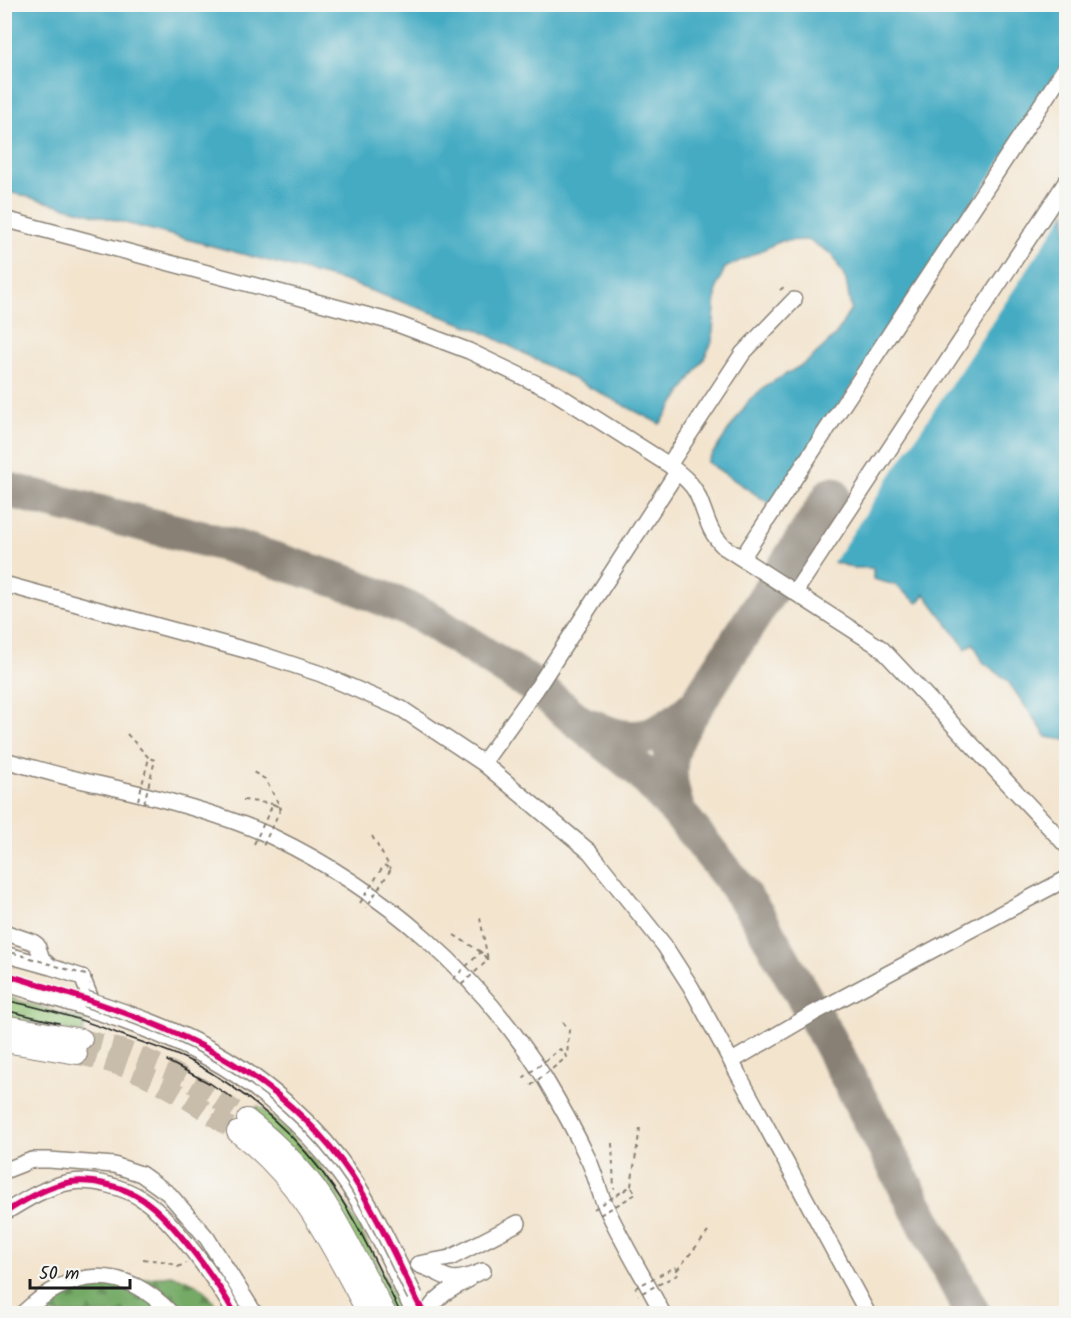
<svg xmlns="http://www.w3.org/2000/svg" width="1071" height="1318" viewBox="0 0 1071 1318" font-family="Kalam,sans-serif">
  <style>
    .grass { fill: url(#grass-tufts); stroke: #567048; stroke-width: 1.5 }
    .forest { fill: url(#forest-firs); stroke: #486341; stroke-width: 1.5 }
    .water { fill: #44abc3; stroke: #306470; stroke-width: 1.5 }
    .pier { fill: #f3e4ce }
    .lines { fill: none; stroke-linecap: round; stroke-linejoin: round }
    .taxiway { stroke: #888075; stroke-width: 36 }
    .major-tunnel { stroke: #c8bcaa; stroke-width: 20; stroke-dasharray: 20 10; stroke-linecap: butt }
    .minor-casing { stroke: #888075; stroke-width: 18 }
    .major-casing { stroke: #888075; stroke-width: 22 }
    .path { stroke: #888075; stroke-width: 2; stroke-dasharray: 4.5 4.5; stroke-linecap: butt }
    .minor { stroke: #fff; stroke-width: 15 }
    .major { stroke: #fff; stroke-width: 20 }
    .tram { stroke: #1c1c1c; stroke-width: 1.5 }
    .minor-bridge-casing { stroke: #888075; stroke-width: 18; stroke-linecap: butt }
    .path-bridge { stroke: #888075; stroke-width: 2; stroke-dasharray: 4.5 4.5; stroke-linecap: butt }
    .minor-bridge { stroke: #fff; stroke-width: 15 }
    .cycleway-casing { stroke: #f6f6f2; stroke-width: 10 }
    .cycleway { stroke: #d6006c; stroke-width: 6 }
  </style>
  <defs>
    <pattern id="grass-tufts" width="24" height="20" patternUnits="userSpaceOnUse" patternTransform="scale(1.5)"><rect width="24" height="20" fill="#91c474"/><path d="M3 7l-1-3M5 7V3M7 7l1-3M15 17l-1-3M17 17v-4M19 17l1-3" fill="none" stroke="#7ca864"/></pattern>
    <pattern id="forest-firs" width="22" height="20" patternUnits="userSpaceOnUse" patternTransform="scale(1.5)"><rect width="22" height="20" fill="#74aa66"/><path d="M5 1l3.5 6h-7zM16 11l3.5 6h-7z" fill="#5e8a53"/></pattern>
  </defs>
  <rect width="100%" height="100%" fill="#f6f6f2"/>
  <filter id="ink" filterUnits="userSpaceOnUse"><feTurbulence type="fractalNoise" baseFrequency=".0167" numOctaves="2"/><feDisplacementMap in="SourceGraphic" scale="12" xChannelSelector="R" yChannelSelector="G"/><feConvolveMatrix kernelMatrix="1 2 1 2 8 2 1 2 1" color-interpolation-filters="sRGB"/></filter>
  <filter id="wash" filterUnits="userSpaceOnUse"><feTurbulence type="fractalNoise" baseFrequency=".008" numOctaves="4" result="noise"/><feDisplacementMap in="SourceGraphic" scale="24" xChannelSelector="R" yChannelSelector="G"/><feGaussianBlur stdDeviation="1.35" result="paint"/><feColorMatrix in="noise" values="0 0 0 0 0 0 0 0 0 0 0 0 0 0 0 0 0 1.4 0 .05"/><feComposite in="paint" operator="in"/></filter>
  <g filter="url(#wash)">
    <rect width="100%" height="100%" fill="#f3e4ce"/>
    <path class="grass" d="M4 996 85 1021 83 1033 5 1018Z
      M258 1106C286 1129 311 1154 332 1183 360 1224 380 1270 403 1313H392L252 1114Z"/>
    <path class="forest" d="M170 1275C199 1282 205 1288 221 1313L38 1314 75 1282H125Z"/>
    <path class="water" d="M4 5H1066V740L1047 737 1007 680 983 662 973 643 966 649 925 594 918 603 895 585 873 579V568H854L834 562 775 507 707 462 750 399 769 384 807 362 835 336 851 309 846 280 832 254 808 240 781 241 725 268 717 286 712 342 704 359 660 424 477 329 344 281 5 191Z"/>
    <path class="pier" d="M1066 61V211L832 564 773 509Z"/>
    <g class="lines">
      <path class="taxiway" d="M4 489 228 545 350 584 424 616 537 688 638 769 678 812 732 880 757 915 823 1030 973 1314
        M697 704 832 494
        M593 727C637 750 663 735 697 704 671 743 661 765 678 812"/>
    </g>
  </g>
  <g filter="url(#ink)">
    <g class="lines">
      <path class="major-tunnel" d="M82 1039C101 1044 121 1048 139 1056 178 1072 213 1095 247 1119
        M77 1054C95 1059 114 1063 131 1070 169 1085 203 1109 237 1132"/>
      <defs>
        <path id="minor" d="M4 219 392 322 469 351 554 392 669 465C679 473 690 481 696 492 707 514 706 529 724 547L881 648 1066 845
          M669 465 743 353 794 300
          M742 558 1066 67
          M4 584 260 654 321 674 402 709 483 763 590 852 664 945 691 987 868 1314
          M795 592 1066 182
          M4 760C35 768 66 778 98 784 153 796 221 813 273 837 382 889 479 974 544 1077 559 1102 577 1135 589 1161 595 1174 598 1188 603 1200 619 1238 644 1277 663 1314
          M483 763 537 688 677 472
          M4 932 33 942 37 945 42 959 51 967 82 977 95 1009
          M4 954 51 967
          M4 983C72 1004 143 1023 206 1057 257 1084 304 1126 339 1173 371 1215 392 1266 414 1314
          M732 1061 814 1013 1066 879
          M4 1171 32 1160H49L114 1165 141 1174 169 1194 207 1238 255 1314
          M4 1213C25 1200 47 1186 71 1182 93 1179 124 1187 142 1199 172 1218 218 1282 235 1314
          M418 1264 450 1258 518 1223
          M419 1265C452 1277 446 1286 483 1271
          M22 1314C71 1267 124 1263 172 1314
          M427 1314C435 1296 452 1289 468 1280"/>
        <path id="major" d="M4 1025 82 1039
          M4 1042 77 1054
          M247 1119C280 1145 310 1175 331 1211 351 1244 368 1280 386 1314
          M237 1132C303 1183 329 1242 368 1314"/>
      </defs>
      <use href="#minor" class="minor-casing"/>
      <use href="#major" class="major-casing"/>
      <path class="path" d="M780 290 784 287
        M127 734 149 758
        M243 800 273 804 281 808 265 779 253 772
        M372 836 391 869
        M454 935 481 952 488 960 480 918
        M563 1022 569 1030 567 1057
        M612 1143 614 1189
        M616 1196 631 1186 640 1128
        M143 1259 169 1262 178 1267 186 1263
        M677 1270 708 1232"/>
      <use href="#minor" class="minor"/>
      <use href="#major" class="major"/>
      <path class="tram" d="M4 1000C45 1008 84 1020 122 1035 146 1044 171 1051 194 1063 248 1092 300 1138 335 1190 361 1228 380 1272 401 1314
        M4 1010 59 1023
        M167 1061 211 1084 232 1098"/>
      <defs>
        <path id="minor-bridge" d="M86 999C129 1013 172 1028 212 1050 266 1080 319 1126 353 1178 377 1215 395 1256 415 1296"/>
      </defs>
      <use href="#minor-bridge" class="minor-bridge-casing"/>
      <path class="path-bridge" d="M138 800 149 758 155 760 144 803
        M254 844 273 804 281 808 262 848
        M360 903 384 865 391 869 366 908
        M4 950 92 977 90 984
        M453 979 481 952 488 960 459 987
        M523 1078 560 1049 567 1057 529 1087
        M594 1209 631 1186 636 1194 598 1216
        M635 1288 675 1267 679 1274 638 1295"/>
      <use href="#minor-bridge" class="minor-bridge"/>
      <defs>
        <path id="cycleway" d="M4 974C140 1015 268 1052 352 1176 380 1219 400 1268 424 1314
          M4 1213C25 1200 47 1186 71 1182 93 1179 124 1187 142 1199 172 1218 218 1282 235 1314"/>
      </defs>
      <use href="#cycleway" class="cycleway-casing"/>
      <use href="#cycleway" class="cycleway"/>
    </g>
  </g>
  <rect width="1071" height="1318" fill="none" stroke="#f6f6f2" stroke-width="24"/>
  <path d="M30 1279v9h100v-9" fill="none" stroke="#1c1c1c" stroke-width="3"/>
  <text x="39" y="1279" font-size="18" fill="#1c1c1c" stroke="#f6f6f2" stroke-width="4.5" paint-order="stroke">50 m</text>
</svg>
